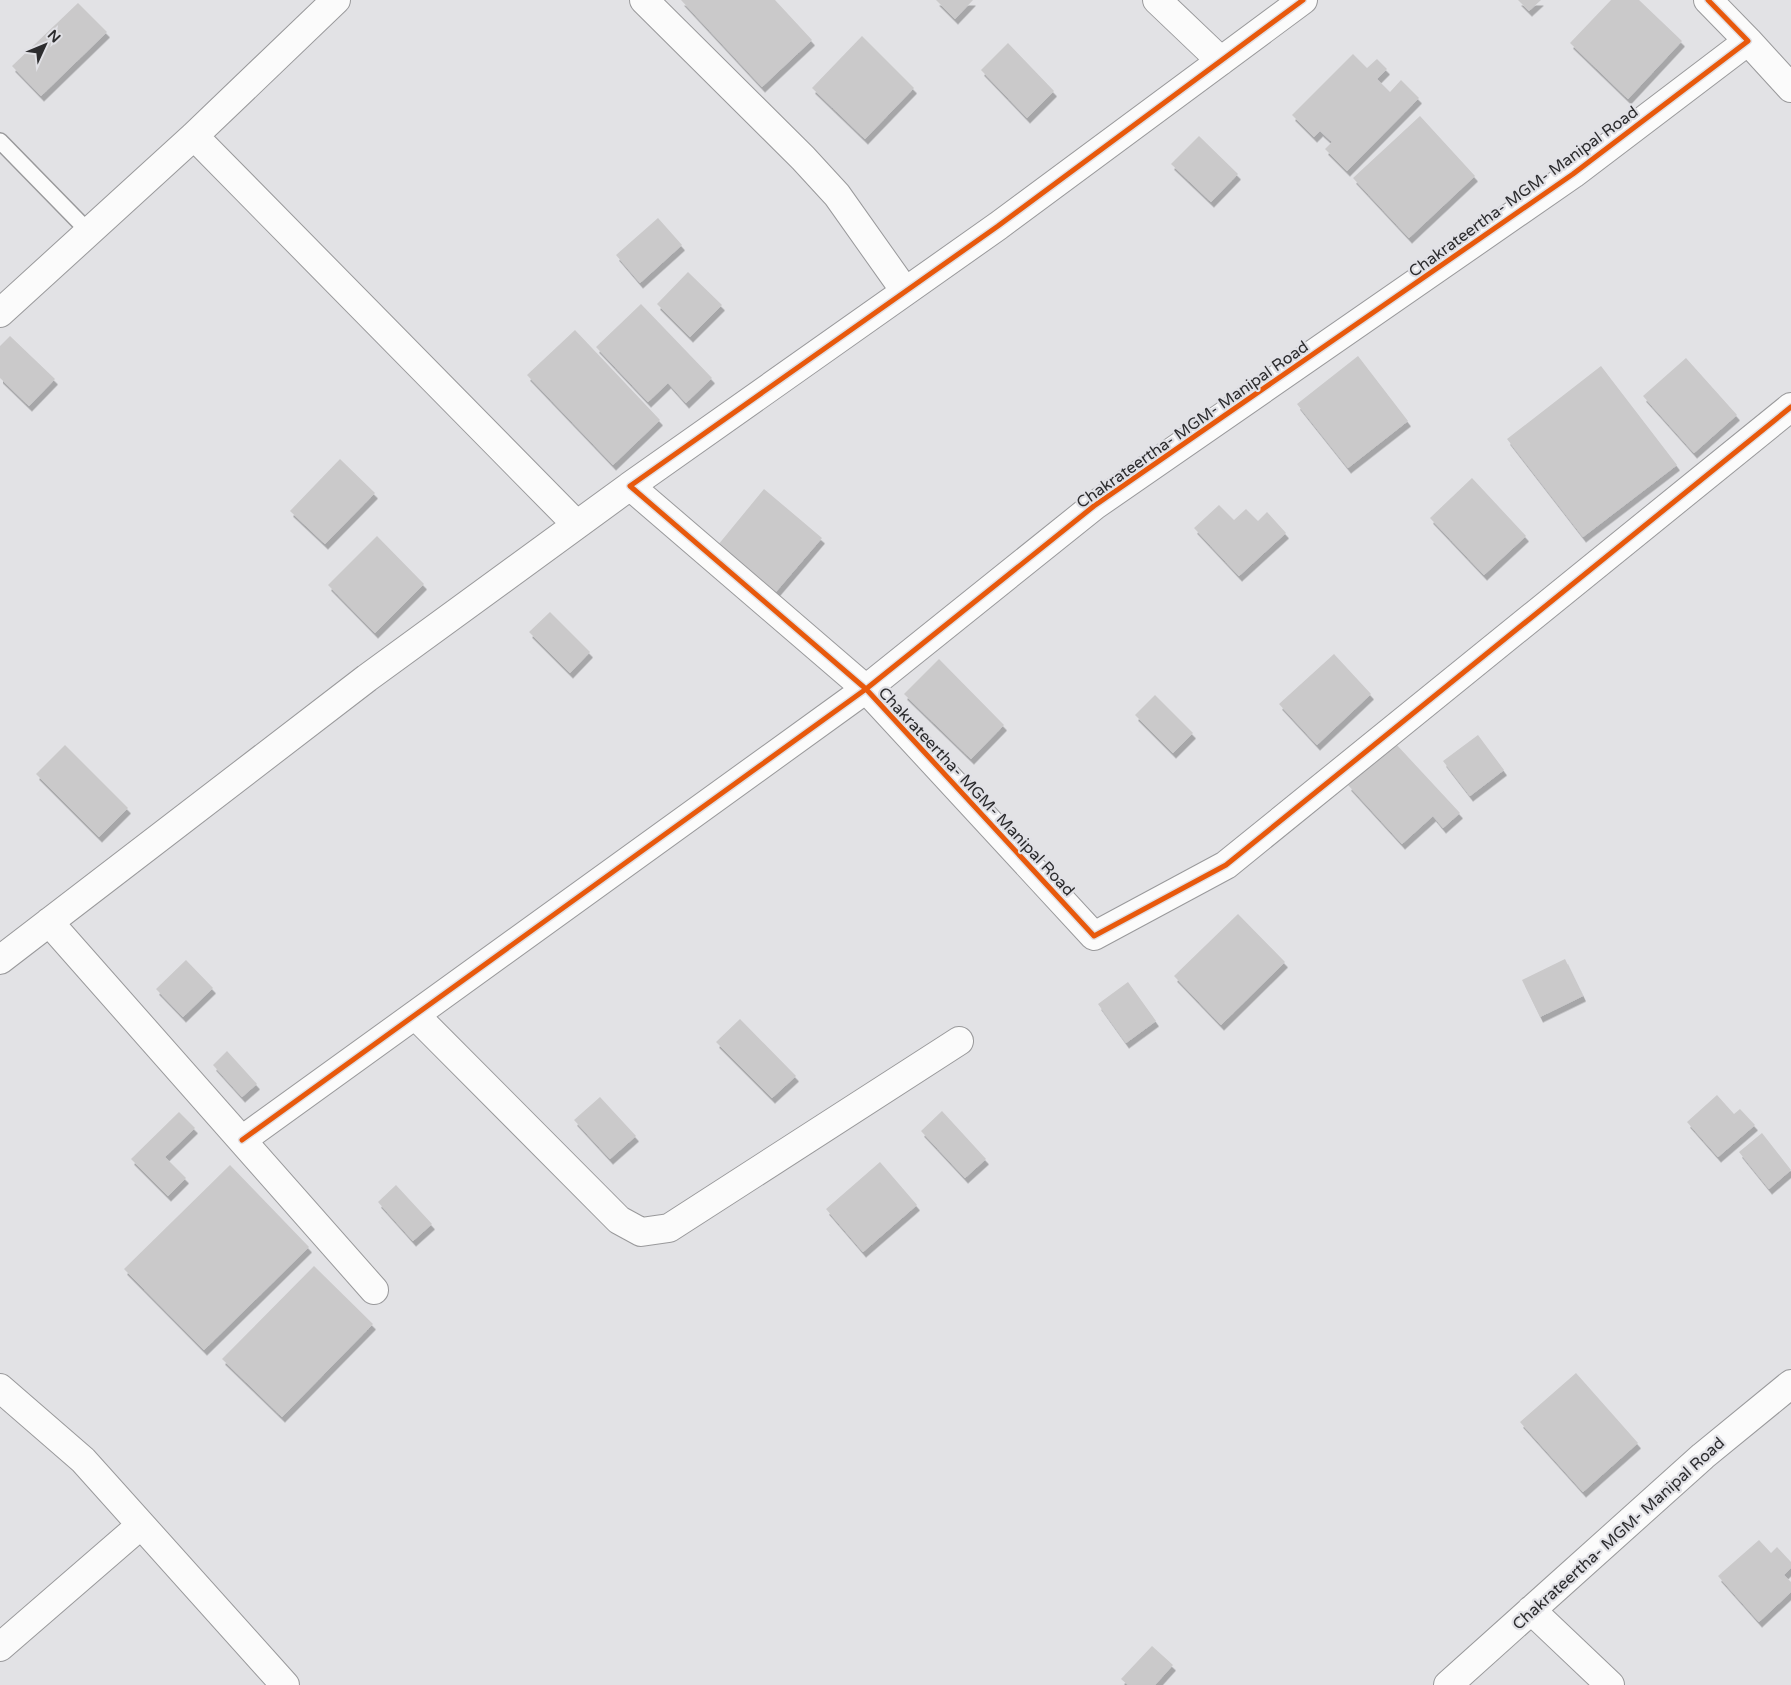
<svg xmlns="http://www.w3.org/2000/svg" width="1791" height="1685" viewBox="0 0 1791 1685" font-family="'Varela Round',sans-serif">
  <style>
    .building { fill: #cac9ca; filter: url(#shadow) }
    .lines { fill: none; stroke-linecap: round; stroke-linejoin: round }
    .service-casing { stroke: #99999b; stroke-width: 18 }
    .minor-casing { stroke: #99999b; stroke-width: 30 }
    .service { stroke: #fbfbfb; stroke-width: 15 }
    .minor { stroke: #fbfbfb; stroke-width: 28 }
    .cycleway-casing { stroke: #e1e1e6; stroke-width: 8 }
    .cycleway { stroke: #e8590c; stroke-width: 5 }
    .labels { text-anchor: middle; stroke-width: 4.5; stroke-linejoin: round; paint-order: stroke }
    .street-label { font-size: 16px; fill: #2c2c2e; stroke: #e1e1e6 }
  </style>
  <defs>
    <filter id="shadow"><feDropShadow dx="3" dy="5.5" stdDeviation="0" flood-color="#0004"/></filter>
  </defs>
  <rect width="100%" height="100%" fill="#e2e2e5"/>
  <path class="building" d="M681 0H775L812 40 762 87Z
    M936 0H973L955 19Z
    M1518 0H1541L1529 11Z
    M1611 0H1639L1682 41 1628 99 1570 43Z
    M78 3 107 32 41 96 12 66Z
    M862 36 914 88 865 139 812 88Z
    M1008 43 1054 91 1027 118 981 70Z
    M1353 54 1367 68 1377 59 1387 69 1377 79 1390 92 1401 80 1419 98 1347 171 1325 149 1332 142 1320 131 1314 137 1292 115Z
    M1420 116 1475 176 1409 238 1353 178Z
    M1199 136 1238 174 1211 202 1171 164Z
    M658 218 682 245 640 283 616 255Z
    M688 272 722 305 690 337 657 304Z
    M641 304 712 378 686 403 668 383 648 402 596 347Z
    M575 330 660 420 613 465 527 375Z
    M10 336 55 379 29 406 0 378V346Z
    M1358 356 1408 421 1348 468 1297 404Z
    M1686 358 1737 415 1694 453 1643 396Z
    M1601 366 1677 465 1583 537 1507 439Z
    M340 459 375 493 325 544 290 511Z
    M1472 478 1526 536 1484 575 1430 518Z
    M764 489 822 538 775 593 718 545Z
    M1219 505 1234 520 1246 509 1258 521 1267 512 1286 533 1239 576 1194 528Z
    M377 536 424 584 375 633 328 585Z
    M550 612 590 652 570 673 529 632Z
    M1334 654 1371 694 1317 745 1279 704Z
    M939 659 1004 725 971 759 904 694Z
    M1155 695 1193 733 1173 753 1135 715Z
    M1478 735 1504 770 1470 796 1443 761Z
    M1395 743 1460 813 1443 828 1433 816 1402 844 1348 785Z
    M65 745 128 808 99 837 36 774Z
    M1238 914 1285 962 1221 1025 1174 976Z
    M1565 959 1583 996 1540 1017 1522 980Z
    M186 960 213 988 183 1017 156 989Z
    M1128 982 1156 1021 1126 1043 1098 1004Z
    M740 1019 796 1076 772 1098 716 1042Z
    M227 1051 257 1084 242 1097 213 1065Z
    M1717 1095 1734 1114 1740 1109 1755 1125 1718 1157 1687 1122Z
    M600 1097 636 1136 610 1159 574 1120Z
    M942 1111 986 1159 965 1178 921 1131Z
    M179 1112 195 1128 165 1157 186 1178 168 1196 131 1159Z
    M1762 1133 1791 1170 1769 1189 1739 1152Z
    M880 1162 917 1205 863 1252 826 1209Z
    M230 1165 309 1247 204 1350 124 1269Z
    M396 1185 432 1224 413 1241 378 1202Z
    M314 1266 373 1324 282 1417 222 1359Z
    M1576 1373 1638 1443 1583 1492 1520 1422Z
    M1759 1540 1771 1553 1777 1547 1791 1562V1568L1784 1575 1791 1582V1592L1759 1622 1718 1576Z
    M1152 1646 1173 1665 1155 1685H1128L1121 1679Z"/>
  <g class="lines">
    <defs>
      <path id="service" d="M0 141 89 232"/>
      <path id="minor" d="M644 0 803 158 837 195 905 291
        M1157 0 1221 61
        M1708 0 1748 41 1573 174 1094 506 866 689 1094 936 1226 865 1791 407
        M1748 41 1791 88
        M194 136 576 524
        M0 313 194 136 336 0
        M49 922 374 1290
        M0 960 367 678 630 486
        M415 1015 619 1220 641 1232 669 1228 959 1041
        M242 1140 866 689 630 486 998 226 1303 0
        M0 1388 83 1460 285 1685
        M1531 1610 1610 1685
        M0 1647 141 1525
        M1448 1685 1703 1456 1791 1384"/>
    </defs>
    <use href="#service" class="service-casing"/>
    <use href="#minor" class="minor-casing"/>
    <use href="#service" class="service"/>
    <use href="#minor" class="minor"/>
    <defs>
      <path id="cycleway" d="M1708 0 1748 41 1573 174 1094 506 866 689 1094 936 1226 865 1791 407
        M242 1140 866 689 630 486 998 226 1303 0"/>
    </defs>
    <use href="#cycleway" class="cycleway-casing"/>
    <use href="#cycleway" class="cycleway"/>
  </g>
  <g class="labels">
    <g class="street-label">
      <text transform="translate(1523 191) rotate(-36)" y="6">Chakrateertha- MGM- Manipal Road</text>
      <text transform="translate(1192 424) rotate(-35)" y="6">Chakrateertha- MGM- Manipal Road</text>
      <text transform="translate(977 791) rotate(47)" y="6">Chakrateertha- MGM- Manipal Road</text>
      <text transform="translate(1618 1533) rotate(-42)" y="6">Chakrateertha- MGM- Manipal Road</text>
    </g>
  </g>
  <g transform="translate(45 45) rotate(46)" stroke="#e1e1e6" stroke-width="4" paint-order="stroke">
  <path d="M0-4L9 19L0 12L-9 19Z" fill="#2c2c2e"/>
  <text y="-8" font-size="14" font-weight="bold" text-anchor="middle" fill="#2c2c2e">N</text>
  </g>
</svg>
